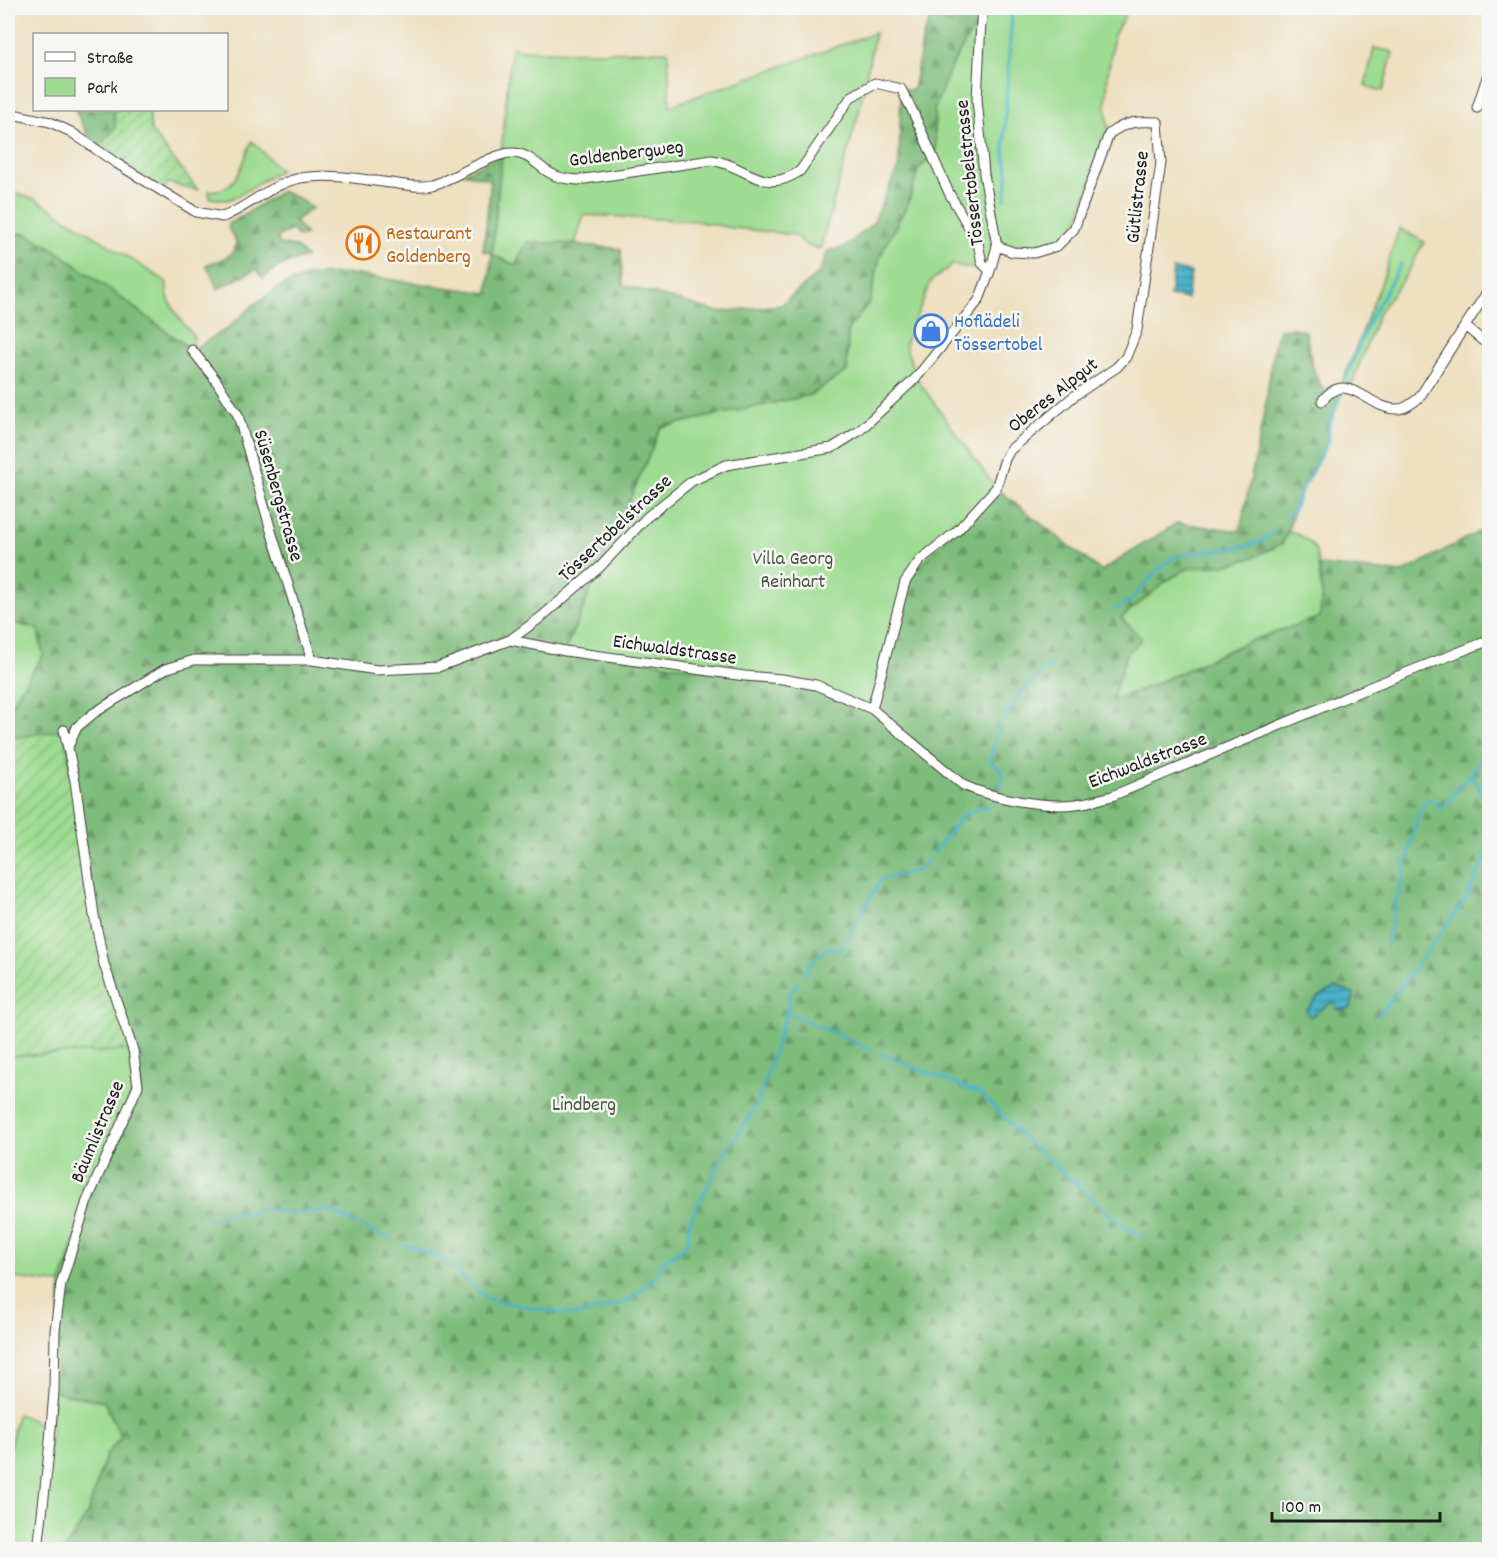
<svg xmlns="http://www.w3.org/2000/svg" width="1497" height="1557" viewBox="0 0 1497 1557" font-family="Dekko,sans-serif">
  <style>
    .green { fill: #9ddc91; stroke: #5c7c56; stroke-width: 1.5 }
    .forest { fill: url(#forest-firs); stroke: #4d6c4c; stroke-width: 1.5 }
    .garden { fill: url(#garden-furrows); stroke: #5c7c56; stroke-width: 1.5 }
    .water { fill: url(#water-rules); stroke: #346873; stroke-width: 1.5 }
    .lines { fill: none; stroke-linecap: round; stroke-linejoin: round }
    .stream { stroke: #4bb4ca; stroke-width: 3 }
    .minor-casing { stroke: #3c3935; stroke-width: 11 }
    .minor { stroke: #fff; stroke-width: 9 }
    .labels { text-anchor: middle; stroke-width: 5; stroke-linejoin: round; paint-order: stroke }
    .street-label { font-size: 20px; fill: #1c1c1c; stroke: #f6f6f2 }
    .food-label { font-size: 20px; fill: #c56008; stroke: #f6f6f2; text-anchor: start }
    .shop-label { font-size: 20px; fill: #366cbe; stroke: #f6f6f2; text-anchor: start }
    .park-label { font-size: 20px; fill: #43563f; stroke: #f6f6f2 }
  </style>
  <defs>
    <pattern id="forest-firs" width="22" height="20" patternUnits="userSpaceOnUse" patternTransform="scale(1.5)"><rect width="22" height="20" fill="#7ebc7b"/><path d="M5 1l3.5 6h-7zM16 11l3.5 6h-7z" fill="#669864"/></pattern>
    <pattern id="garden-furrows" width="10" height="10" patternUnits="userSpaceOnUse" patternTransform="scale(1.5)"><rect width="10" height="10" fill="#9ddc91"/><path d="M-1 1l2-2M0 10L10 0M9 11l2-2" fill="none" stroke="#87bc7c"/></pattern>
    <pattern id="water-rules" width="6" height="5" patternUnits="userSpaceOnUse" patternTransform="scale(1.5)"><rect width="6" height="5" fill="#4bb4ca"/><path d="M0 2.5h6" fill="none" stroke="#3e92a3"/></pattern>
  </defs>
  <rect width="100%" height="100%" fill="#f6f6f2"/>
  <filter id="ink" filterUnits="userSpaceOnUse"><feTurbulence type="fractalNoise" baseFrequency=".0167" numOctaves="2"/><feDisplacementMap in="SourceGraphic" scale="12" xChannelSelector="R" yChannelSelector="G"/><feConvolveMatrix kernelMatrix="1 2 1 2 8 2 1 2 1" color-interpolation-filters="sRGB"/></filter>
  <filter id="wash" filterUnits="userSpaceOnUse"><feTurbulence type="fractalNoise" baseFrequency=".008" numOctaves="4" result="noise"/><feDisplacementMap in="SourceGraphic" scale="24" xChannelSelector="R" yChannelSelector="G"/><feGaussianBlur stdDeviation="1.35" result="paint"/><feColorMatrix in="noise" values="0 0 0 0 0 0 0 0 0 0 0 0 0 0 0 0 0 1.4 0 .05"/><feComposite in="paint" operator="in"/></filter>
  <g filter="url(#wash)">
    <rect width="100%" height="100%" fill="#eee0c0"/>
    <path class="green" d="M984 8H1129L1114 35 1108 73 1106 106 1109 134 1074 229 1057 246 1034 253 997 246 990 271 952 265 931 281 905 344 916 378 996 488 872 709 565 651 661 427 810 395 847 371 848 329 870 302 880 256 909 201 918 170 936 152 934 110 949 71 968 37 981 22Z
      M875 33 859 112 820 249 806 245 795 235 726 227 696 221 584 215 575 244 527 242 516 265 492 255C499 186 503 116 512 47L523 50 571 52 668 51 670 106Z
      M1374 48 1393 52 1383 91 1365 86Z
      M252 141 280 170 238 196 227 200 210 198 209 191C240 191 241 164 252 141Z
      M8 190 32 199 34 198 167 282C164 303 182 321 194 337L192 350 54 249 25 233 8 235Z
      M1399 228 1424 242 1406 275 1379 312 1350 389 1340 388 1382 281Z
      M1288 531C1300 535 1310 540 1316 551L1322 592 1321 617 1247 642 1160 682 1112 701 1126 655 1121 618 1165 582 1186 569 1202 566 1282 544Z
      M8 622 38 629 43 655 8 709Z
      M133 1050 138 1077 61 1284 8 1277V1056Z
      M54 1392 104 1401 121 1437 106 1455 87 1515 65 1549 8 1550V1456L17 1414 37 1422 42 1434 43 1448 49 1452Z"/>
    <path class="forest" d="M936 8H984L981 22 968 37 949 71 934 110 936 152 918 170 909 201 880 256 870 302 848 329 847 371 810 395 661 427 565 650 816 685 872 709 905 582 996 488 1101 571 1177 523 1240 531 1265 409 1274 345 1279 329 1292 328 1306 332C1308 346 1313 383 1326 392 1330 394 1336 394 1341 395L1329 425V440L1296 502 1288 531 1282 544 1249 559 1230 564 1186 569 1165 582 1121 618 1142 639 1126 655 1112 700 1160 682 1247 642 1320 617 1322 592 1319 565 1402 573 1489 526V1549H65L87 1515 106 1455 121 1437 104 1401 54 1392 61 1284 87 1201 138 1077 104 964 64 730 8 739V709L43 655 38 629 8 622V235L25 233 54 249 192 350 225 330 256 303 283 285 311 275 351 274 488 293 492 255 515 265 527 242 575 244 621 249 623 285 719 312 781 305 819 273 828 251 844 248 873 223 899 166 901 89 913 90 924 33Z
      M75 110H114L115 129 100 145 94 147Z
      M502 155 492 253 483 251 491 180 463 173Z
      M281 191 298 198 312 208 295 221 306 235 299 237 292 230 280 235 277 240 281 245 296 247 306 257 280 266 263 278 256 269 218 289 206 265C219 260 237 257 236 240L229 230 228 224 241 217Z"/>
    <path class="garden" d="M114 110H149L151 131 198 190 168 183 161 192 94 147 100 145 115 129Z
      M64 730 94 915 133 1050 8 1056V739Z"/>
    <path class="water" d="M1173 269 1191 272 1187 299 1170 296Z
      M1336 987 1354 994 1351 1008 1338 1010 1335 1003 1327 1005 1310 1017 1306 1010 1318 997Z"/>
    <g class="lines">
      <path class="stream" d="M1005 199 1008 174 1004 152 1005 121 1012 12 1017 8
        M1346 378 1370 319 1401 264
        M1289 516 1293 512 1301 491 1329 440V425L1341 395
        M1116 609 1131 600 1156 572 1175 556 1246 546 1262 541 1274 532
        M1470 775 1479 787 1490 815
        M1000 786 1003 776 1000 769 990 761 998 728 1019 695 1051 664
        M934 853 959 819 968 812 990 806
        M1386 943 1419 812 1428 799 1443 808 1483 758 1490 763
        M804 975 812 961 828 948 841 950 881 879 917 871 928 860
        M787 1012 871 1050
        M1379 1015 1464 902 1490 850
        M882 1054 981 1094 1024 1138 1122 1225 1143 1237
        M208 1218 267 1209 298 1214 329 1210 388 1239
        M405 1244 443 1260 487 1299 566 1314 580 1315 628 1301 660 1274V1265L665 1260 683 1248 688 1241 690 1220 726 1152 757 1105 789 1004 788 998 797 982"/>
    </g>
  </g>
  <g filter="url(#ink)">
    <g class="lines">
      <defs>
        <path id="minor" d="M1477 108 1490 68
          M8 113 50 122 71 132 116 163 196 212 223 217C252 205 276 179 309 177 336 174 364 180 391 183 404 185 419 188 432 185 455 179 492 153 512 153 531 153 540 170 556 176 563 179 570 179 578 180L712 160C748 166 763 196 800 171L851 97 875 83 901 89 912 110 949 193 978 243 982 263 990 271
          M1490 288 1465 326 1483 341 1490 342
          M192 350 215 379 238 415 272 534 312 660
          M1322 401C1348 367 1369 411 1398 409 1406 409 1413 402 1419 398L1465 326
          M510 640 565 651 745 676 782 679 816 685 872 709 963 785C992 798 1043 808 1076 804 1088 803 1100 799 1112 796L1375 685 1490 640
          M872 709 905 582 920 560 957 531 996 488 1005 459 1010 450 1074 396 1117 367 1126 357 1137 330 1161 163 1158 122C1137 121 1127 121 1109 134L1074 229 1057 246 1034 253 1013 252 997 246
          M68 747 77 727 94 713 165 669 194 660H312L377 670 438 667 510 640 540 618 600 567 647 517 692 481 726 465 832 448 859 431 916 378 979 300 990 271 997 246 984 174 977 99 981 22 984 8
          M38 1550 49 1452 54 1392 55 1331 61 1284 87 1201 138 1086 133 1050 104 964 94 915 75 781 64 730"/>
      </defs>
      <use href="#minor" class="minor-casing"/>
      <use href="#minor" class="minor"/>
    </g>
  </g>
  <defs>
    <symbol id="restaurant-ring" viewBox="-11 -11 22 22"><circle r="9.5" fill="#f6f6f2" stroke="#e8710a" stroke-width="1.5"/><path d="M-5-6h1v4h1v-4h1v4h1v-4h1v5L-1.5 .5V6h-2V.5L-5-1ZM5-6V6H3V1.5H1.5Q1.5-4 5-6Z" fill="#e8710a"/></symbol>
    <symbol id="shop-ring" viewBox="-11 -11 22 22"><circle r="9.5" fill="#f6f6f2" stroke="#3f7fe0" stroke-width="1.5"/><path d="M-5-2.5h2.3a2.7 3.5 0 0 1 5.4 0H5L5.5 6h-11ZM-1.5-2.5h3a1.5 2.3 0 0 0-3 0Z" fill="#3f7fe0"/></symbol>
  </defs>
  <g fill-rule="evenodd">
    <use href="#restaurant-ring" x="344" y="224" width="38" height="38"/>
    <use href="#shop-ring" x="912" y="312" width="38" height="38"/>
  </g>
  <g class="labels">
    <g class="street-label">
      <text transform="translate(626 152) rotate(-7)" y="7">Goldenbergweg</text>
      <text transform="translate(968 173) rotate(-96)" y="7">Tössertobelstrasse</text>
      <text transform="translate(1136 197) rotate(-84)" y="7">Gütlistrasse</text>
      <text transform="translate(1052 394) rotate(-38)" y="7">Oberes Alpgut</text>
      <text transform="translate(280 495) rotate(74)" y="7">Süsenbergstrasse</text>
      <text transform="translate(614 527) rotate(-43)" y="7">Tössertobelstrasse</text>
      <text transform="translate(675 648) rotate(8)" y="7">Eichwaldstrasse</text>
      <text transform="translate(1147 759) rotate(-21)" y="7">Eichwaldstrasse</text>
      <text transform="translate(96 1131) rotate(-67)" y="7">Bäumlistrasse</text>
    </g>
    <g class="food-label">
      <text x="386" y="239">Restaurant<tspan x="386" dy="23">Goldenberg</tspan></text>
    </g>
    <g class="shop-label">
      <text x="954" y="327">Hoflädeli<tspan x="954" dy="23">Tössertobel</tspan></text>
    </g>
    <g class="park-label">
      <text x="793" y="564">Villa Georg<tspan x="793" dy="23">Reinhart</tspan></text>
      <text x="584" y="1110">Lindberg</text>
    </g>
  </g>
  <rect width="1497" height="1557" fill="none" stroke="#f6f6f2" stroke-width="30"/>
  <rect x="33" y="33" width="195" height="78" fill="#f6f6f2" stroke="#9f9f9c" stroke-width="1.5"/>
  <rect x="45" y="52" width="30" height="9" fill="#ffffff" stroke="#9f9f9c" stroke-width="1.5"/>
  <text x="87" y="63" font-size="18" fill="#1c1c1c">Straße</text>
  <rect x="45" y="78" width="30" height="18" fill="#9ddc91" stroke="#9f9f9c" stroke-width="1.5"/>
  <text x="87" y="93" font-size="18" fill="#1c1c1c">Park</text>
  <path d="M1272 1512v9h168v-9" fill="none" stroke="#1c1c1c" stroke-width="3"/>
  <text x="1281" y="1512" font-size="18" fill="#1c1c1c" stroke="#f6f6f2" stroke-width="4.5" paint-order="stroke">100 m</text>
</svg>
